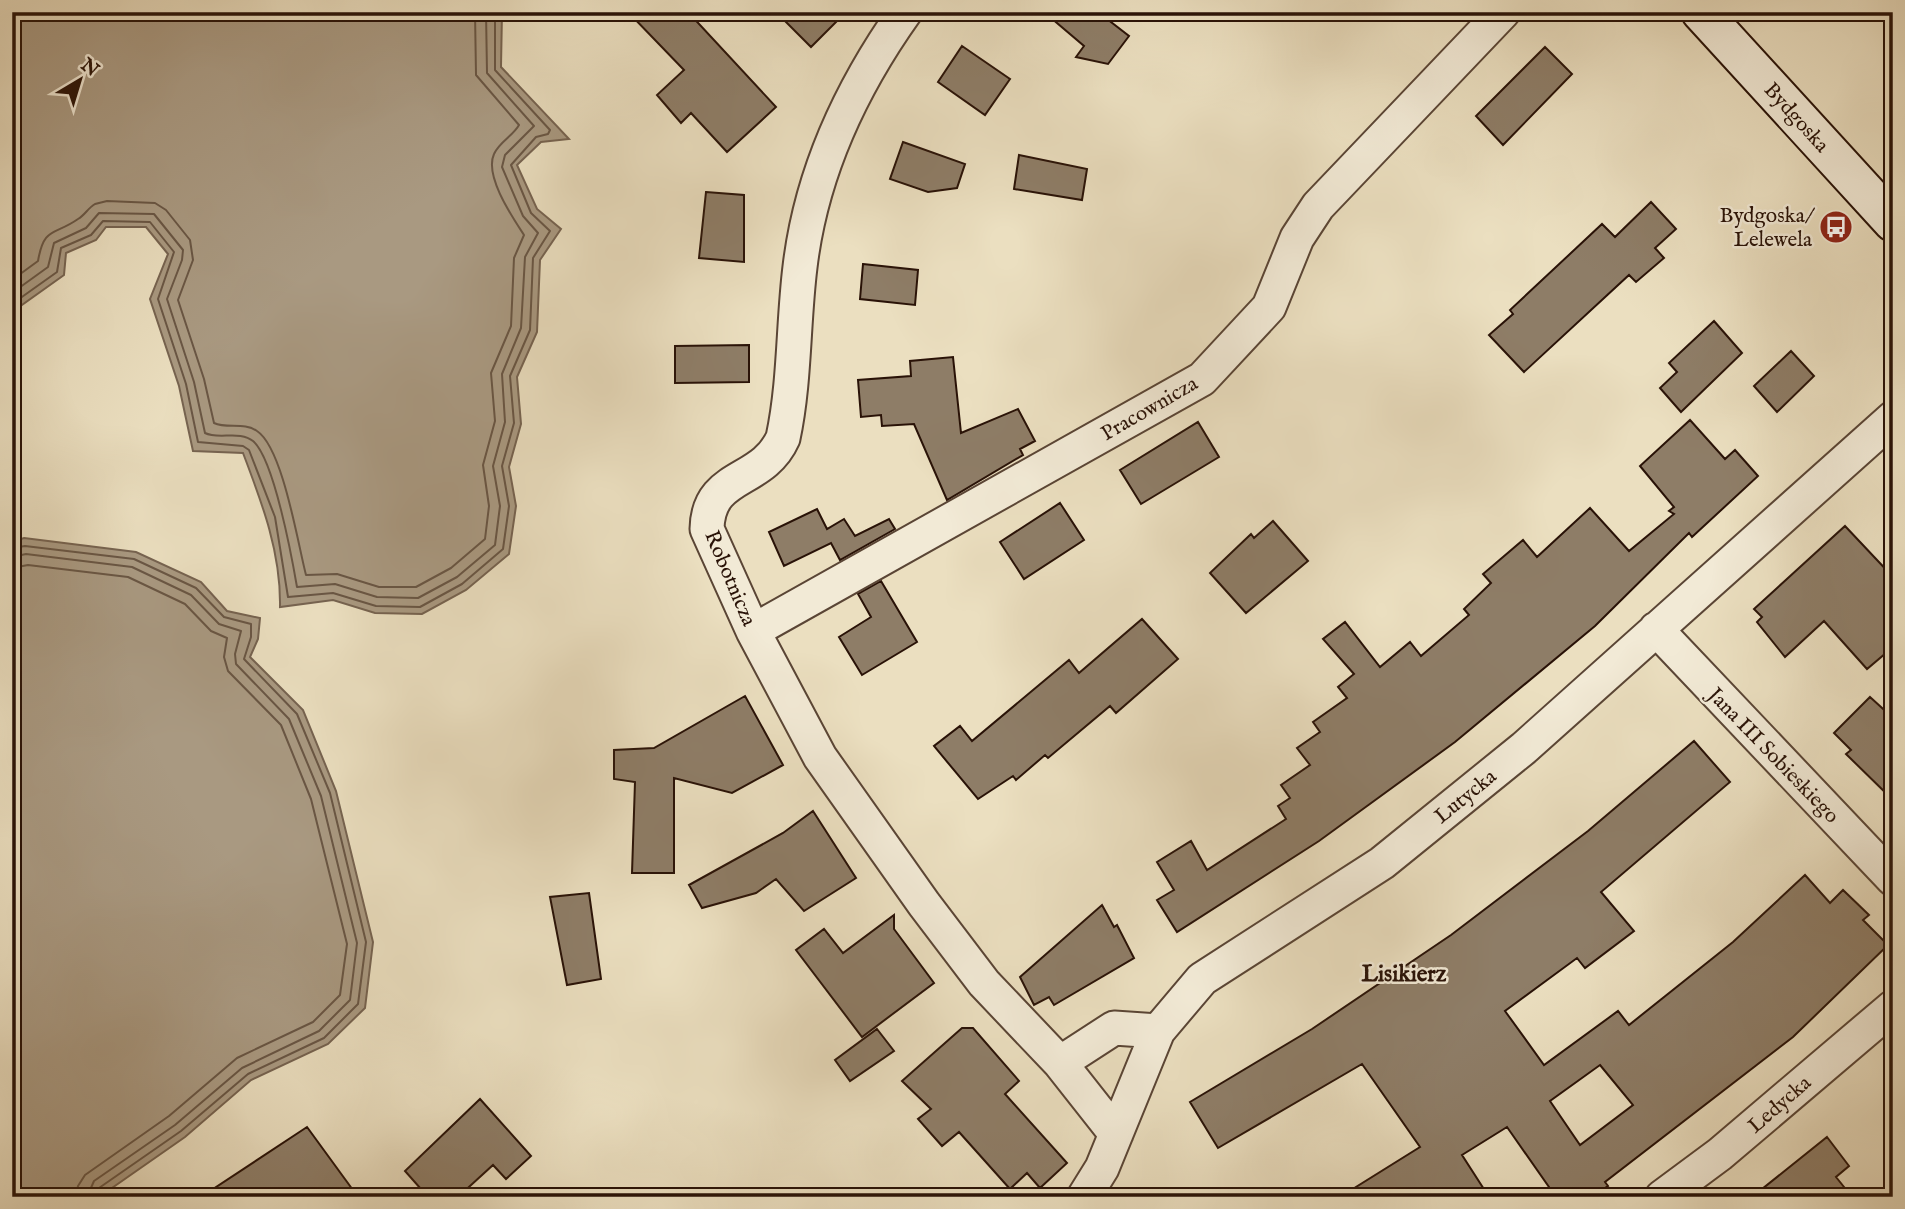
<svg xmlns="http://www.w3.org/2000/svg" width="1905" height="1209" viewBox="0 0 1905 1209" font-family="'IM FELL English',serif">
  <style>
    .water { fill: #a99981; stroke: #766350; stroke-width: 2 }
    .lines { fill: none; stroke-linecap: round; stroke-linejoin: round }
    .shore { stroke: #695644; stroke-width: 2 }
    .building { fill: #8e7d67; stroke: #291207; stroke-width: 2; fill-rule: evenodd }
    .street-casing { stroke: #5a4535; stroke-width: 37 }
    .secondary-casing { stroke: #291207; stroke-width: 42 }
    .street { stroke: #f2ead6; stroke-width: 33 }
    .secondary { stroke: #f2ead6; stroke-width: 38 }
    .labels { text-anchor: middle; stroke-width: 5; stroke-linejoin: round; paint-order: stroke }
    .street-label { font-size: 21px; fill: #291207; stroke: #f2ead6 }
    .poi-label { font-size: 21px; fill: #291207; stroke: #f2ead6; text-anchor: end }
    .neighbourhood-label { font-size: 23px; font-weight: bold; fill: #291207; stroke: #f2ead6 }
  </style>
  <rect width="100%" height="100%" fill="#ebdfc0"/>
  <filter id="stains"><feTurbulence type="fractalNoise" baseFrequency=".00286" numOctaves="4"/><feColorMatrix values="0 0 0 0 .2 0 0 0 0 .09 0 0 0 0 .02 0 0 0 .5 -.17"/></filter>
  <radialGradient id="worn" r=".72"><stop offset=".6" stop-color="#630" stop-opacity="0"/><stop offset="1" stop-color="#630" stop-opacity=".3"/></radialGradient>
  <path class="water" d="M12 12H502L501 67 569 139 541 142 517 165 537 209 561 229 540 260 537 332 517 377 521 424 509 467 516 506 509 554 466 590 422 614 375 613 333 600 280 607C281 552 262 503 243 453L193 451 179 386 150 299 168 254 146 227H106L96 240 66 253 64 275 12 312Z
    M24 538 136 552 201 582 227 611 260 618 258 639 250 657 303 710 336 791 373 942 365 1008 328 1044 251 1080 185 1137 99 1197H12V542Z"/>
  <g class="lines">
    <path class="shore" d="M12 280 38 261C44 226 54 236 78 219 85 215 88 208 95 204L107 201 155 203 166 210 190 240 193 260 178 300 204 379 214 423C227 429 244 422 257 431 283 448 298 545 306 575L337 574 379 587H416L451 568 485 539 489 506 483 465 495 421 491 373 511 326 514 258 524 235C513 218 484 176 494 154 499 142 513 136 519 125L476 75 475 12
      M12 293 48 267 54 243 86 228 99 213 154 214 183 250 182 260 167 299 194 382 205 433C218 440 240 430 253 441 274 459 292 558 297 587L335 584 377 597 418 598 457 577 495 545 500 506 493 466 505 422 502 374 521 328 525 257 538 233 523 216 502 167 505 155 534 126 487 73 486 12
      M12 304 57 272 61 248 91 235 103 221 150 222 174 252 158 299 186 384 198 442 243 446 249 450 275 517 288 597 333 593 376 606 420 607 462 584 503 549 509 506 502 466 514 423 510 376 530 330 533 258 550 231 531 213 511 165 536 137 548 134 550 130 495 70V12
      M12 548 25 546 134 559 196 588 224 617 251 624V637L244 659 297 714 330 793 366 942 358 1004 324 1038 248 1074 181 1131 99 1188 96 1197
      M12 557 26 554 132 567 191 595 219 624 241 631 235 654 236 664 289 719 321 796 357 943 350 1000 319 1031 242 1068 175 1125 94 1181 87 1197
      M12 568 28 565 128 577 185 604 211 631 227 638 224 657 228 671 281 725 311 799 347 944 340 995 313 1022 237 1058 169 1116 85 1175 78 1186 76 1197"/>
  </g>
  <path class="building" d="M628 12H688L776 107 727 152 691 113 681 123 657 95 684 70Z
    M776 12H846L811 47Z
    M1044 12H1098L1129 36 1108 64 1076 57 1084 46Z
    M962 46 1010 79 985 115 938 82Z
    M1545 47 1572 74 1503 145 1476 116Z
    M903 142 965 164 957 188 928 192 890 179Z
    M1019 155 1087 169 1082 200 1014 189Z
    M706 192 744 195V262L699 258Z
    M1651 202 1676 229 1655 248 1664 258 1636 282 1629 275 1524 372 1489 335 1513 314 1510 310 1602 224 1615 237Z
    M863 264 918 270 915 305 860 299Z
    M1714 321 1742 353 1681 412 1660 388 1677 372 1669 363Z
    M749 345V382L675 383V346Z
    M1791 351 1814 376 1777 412 1754 386Z
    M953 357 961 433 1018 409 1035 441 1020 449 1023 455 947 500 914 424 882 426 881 415 861 417 858 380 911 376 910 361Z
    M1690 420 1725 459 1735 450 1758 476 1692 537 1689 533 1595 626 1455 742 1319 841 1177 932 1157 900 1174 890 1157 862 1191 841 1207 870 1286 819 1278 806 1290 798 1281 785 1310 765 1297 748 1320 732 1313 722 1347 698 1338 687 1354 674 1323 639 1345 622 1380 667 1410 642 1421 656 1469 615 1464 609 1491 583 1483 574 1523 540 1537 557 1590 508 1629 551 1674 514 1669 511 1674 507 1640 466Z
    M1198 422 1219 457 1141 504 1120 470Z
    M1060 503 1084 540 1024 579 1000 542Z
    M817 509 827 529 844 519 855 536 889 519 895 529 840 560 831 543 784 566 769 532Z
    M1273 521 1308 561 1246 613 1210 573 1251 534 1254 538Z
    M1845 526 1893 577V647L1867 669 1824 621 1785 657 1757 622 1762 617 1754 609Z
    M881 581 917 642 862 675 839 637 871 617 858 594Z
    M1142 619 1178 659 1116 713 1110 706 1048 758 1045 755 1016 780 1013 776 978 799 934 746 960 726 972 741 1069 660 1079 673Z
    M745 696 783 765 732 793 674 778V873H632L635 782 614 779V750L654 748Z
    M1870 697 1893 718V800L1846 754 1851 750 1834 733Z
    M1694 741 1730 782 1601 892 1634 931 1585 968 1577 958 1505 1011 1544 1065 1618 1011 1629 1025 1733 942 1805 875 1830 903 1843 890 1869 915 1863 920 1888 945 1793 1037 1605 1182 1608 1186 1591 1197H1556L1507 1127 1462 1155 1489 1197H1340L1420 1147 1362 1064 1218 1148 1190 1102 1312 1029 1451 935 1588 831ZM1600 1065 1633 1105 1580 1145 1550 1101Z
    M813 811 856 878 804 911 776 879 756 893 702 908 689 885 783 833Z
    M589 893 601 979 567 985 550 897Z
    M1102 905 1114 927 1117 925 1134 958 1054 1005 1049 997 1034 1005 1020 977Z
    M894 915V929L934 983 862 1037 796 950 824 929 843 953Z
    M962 1028H973L1019 1081 1005 1094 1067 1163 1040 1188 1027 1173 1010 1189 959 1132 942 1146 918 1119 931 1109 902 1081Z
    M877 1029 894 1051 850 1081 835 1060Z
    M480 1099 531 1156 506 1179 493 1165 458 1197H428L405 1171Z
    M307 1127 358 1197H201Z
    M1827 1137 1849 1166 1836 1177 1852 1197H1752Z"/>
  <g class="lines">
    <defs>
      <path id="street" d="M905 12C851 88 811 174 800 267 793 323 795 382 783 438 762 485 708 472 707 529L753 631 820 757 924 904 984 983 1060 1063 1116 1134
        M1656 629 1893 879
        M753 631 1202 379 1269 307 1297 238 1318 206 1503 12
        M1060 1063 1114 1028 1158 1031
        M1084 1197 1102 1168 1158 1031 1202 979 1382 863 1524 748 1893 418
        M1662 1197 1720 1154 1893 1007"/>
      <path id="secondary" d="M1701 12 1893 222"/>
    </defs>
    <use href="#street" class="street-casing"/>
    <use href="#secondary" class="secondary-casing"/>
    <use href="#street" class="street"/>
    <use href="#secondary" class="secondary"/>
  </g>
  <defs>
    <symbol id="bus-disc" viewBox="-11 -11 22 22"><circle r="9.5" fill="#8f2418" stroke="#f2ead6"/><path d="M-5-6H5V4H4V6H2V4H-2V6H-4V4H-5ZM-3.5-4V0h7V-4ZM-3.5 1.2v1.5H-2V1.2ZM2 1.2v1.5H3.5V1.2Z" fill="#fff"/></symbol>
  </defs>
  <g fill-rule="evenodd">
    <use href="#bus-disc" x="1817" y="208" width="38" height="38"/>
  </g>
  <g class="labels">
    <g class="street-label">
      <text transform="translate(1797 117) rotate(48)" y="7">Bydgoska</text>
      <text transform="translate(1149 408) rotate(-30)" y="7">Pracownicza</text>
      <text transform="translate(731 578) rotate(67)" y="7">Robotnicza</text>
      <text transform="translate(1774 755) rotate(46)" y="7">Jana III Sobieskiego</text>
      <text transform="translate(1465 796) rotate(-39)" y="7">Lutycka</text>
      <text transform="translate(1779 1104) rotate(-41)" y="7">Ledycka</text>
    </g>
    <g class="poi-label">
      <text x="1812" y="222">Bydgoska/<tspan x="1812" dy="24">Lelewela</tspan></text>
    </g>
    <g class="neighbourhood-label">
      <text x="1404" y="981">Lisikierz</text>
    </g>
  </g>
  <rect width="1905" height="1209" fill="none" stroke="#ebdfc0" stroke-width="42"/>
  <rect x="14" y="14" width="1877" height="1181" fill="none" stroke="#291207" stroke-width="3.5"/>
  <rect x="21" y="21" width="1863" height="1167" fill="none" stroke="#291207" stroke-width="2"/>
  <g transform="translate(80 80) rotate(38)" stroke="#f2ead6" stroke-width="5" paint-order="stroke">
  <path d="M0-5L12 26L0 18L-12 26Z" fill="#291207"/>
  <text y="-10" font-size="19" font-weight="bold" text-anchor="middle" fill="#291207">N</text>
  </g>
  <rect width="100%" height="100%" filter="url(#stains)"/>
  <rect width="100%" height="100%" fill="url(#worn)"/>
</svg>
